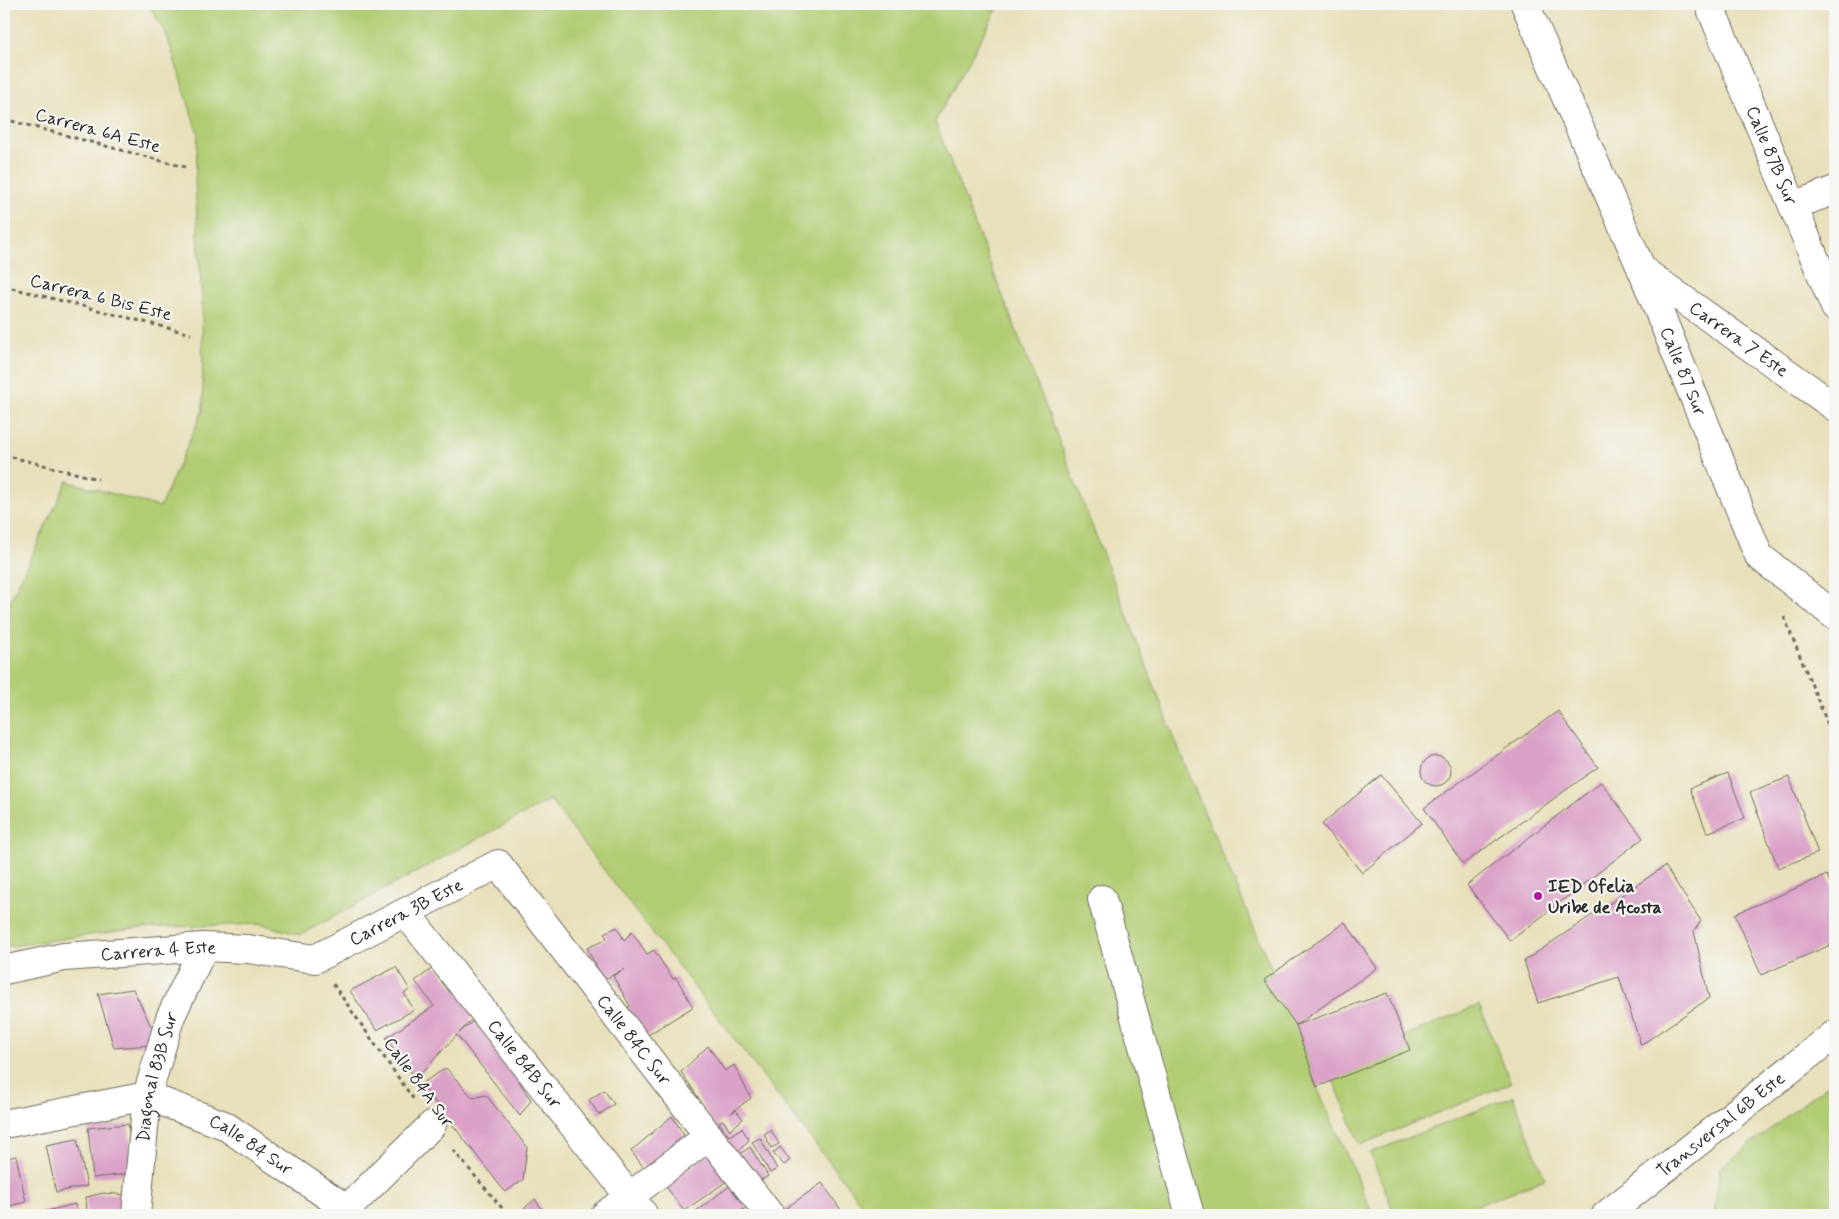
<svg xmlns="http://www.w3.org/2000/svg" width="1839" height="1219" viewBox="0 0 1839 1219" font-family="Mynerve,sans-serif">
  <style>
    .green { fill: #b1cc72; stroke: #6e7c4e }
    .building { fill: #dba2c8 }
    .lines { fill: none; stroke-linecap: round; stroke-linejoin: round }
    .minor-casing { stroke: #6d6a5d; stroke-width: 30 }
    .path { stroke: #6d6a5d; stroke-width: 3; stroke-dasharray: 4 4; stroke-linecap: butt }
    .minor { stroke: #fff; stroke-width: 28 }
    .poi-dot { fill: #b5179e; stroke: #f6f6f2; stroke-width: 2 }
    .labels { text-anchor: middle; stroke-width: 4.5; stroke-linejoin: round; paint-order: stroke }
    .street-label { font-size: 18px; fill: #2b2b2b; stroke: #f6f6f2 }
    .poi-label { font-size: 18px; font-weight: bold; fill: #2b2b2b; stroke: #f6f6f2; text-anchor: start }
  </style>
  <rect width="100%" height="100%" fill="#f6f6f2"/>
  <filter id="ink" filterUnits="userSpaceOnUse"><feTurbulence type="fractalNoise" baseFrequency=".02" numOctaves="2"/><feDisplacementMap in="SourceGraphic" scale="10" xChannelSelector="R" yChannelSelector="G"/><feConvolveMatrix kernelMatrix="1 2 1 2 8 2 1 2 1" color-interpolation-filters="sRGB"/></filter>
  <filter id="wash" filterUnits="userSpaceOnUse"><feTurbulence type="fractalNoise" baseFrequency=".0096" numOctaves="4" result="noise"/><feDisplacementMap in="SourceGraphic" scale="20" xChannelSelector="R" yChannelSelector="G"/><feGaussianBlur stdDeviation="1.12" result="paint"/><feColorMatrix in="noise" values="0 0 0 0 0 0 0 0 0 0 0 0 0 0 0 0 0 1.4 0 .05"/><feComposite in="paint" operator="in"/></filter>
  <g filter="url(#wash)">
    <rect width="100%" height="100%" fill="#e8e0ba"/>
    <path class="green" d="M148 4H1000L935 122 1194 788 1296 1025 1317 1087 1373 1215H870L550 800 300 935 261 924 141 928 4 947V614L67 481 160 507 203 410 202 302 195 183 198 134 167 36Z
      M1479 1005 1511 1083 1360 1145 1328 1067Z
      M1835 1079V1215H1714L1720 1168Z
      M1513 1096 1545 1179 1453 1215H1395L1370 1153Z"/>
    <g id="blocks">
      <path class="building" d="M1558 711 1598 767 1463 864 1424 808Z
        M1421 771a15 15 0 1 1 30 0a15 15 0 1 1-30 0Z
        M1728 773 1745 818 1707 833 1690 788Z
        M1381 775 1422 823 1362 873 1322 824Z
        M1789 777 1818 853 1778 868 1750 792Z
        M1601 782 1643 838 1510 941 1467 885Z
        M1665 866 1701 921 1694 931 1709 998 1641 1045 1619 977 1538 1003 1524 961Z
        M1827 875 1835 895V943L1761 975 1735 914Z
        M1345 922 1377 968 1296 1025 1264 980Z
        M617 927 624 940 632 932 647 954 654 950 673 979 676 977 693 1007 641 1039 623 1010 630 1006 613 976 624 969 603 980 587 948 607 939 604 933Z
        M436 966 476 1013 470 1017 472 1019 459 1033 478 1017 531 1100 520 1116 457 1035 416 1079 386 1038 434 1006 415 981Z
        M396 967 410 990 404 993 414 1010 377 1030 350 991Z
        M133 989 152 1028 150 1045 114 1048 98 994Z
        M1387 993 1410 1050 1317 1087 1296 1025Z
        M708 1046 725 1071 734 1065 751 1098 731 1113 736 1110 743 1119 730 1130 723 1120 714 1126 720 1124 729 1136 742 1128 749 1140 733 1157 714 1126 696 1094 681 1072Z
        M446 1068 473 1098 486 1095 527 1147 523 1180 505 1192 421 1084Z
        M604 1090 614 1104 599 1115 589 1100Z
        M672 1116 684 1135 645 1169 631 1151Z
        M128 1124 134 1173 93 1178 88 1128Z
        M771 1130 779 1144 771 1148 764 1134Z
        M760 1138 777 1169 770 1173 752 1142Z
        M77 1139 87 1186 56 1192 46 1145Z
        M750 1147 768 1176 754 1184 737 1156Z
        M780 1147 790 1160 784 1165 773 1153Z
        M711 1152 730 1179 684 1211 665 1185Z
        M16 1156 26 1202 4 1207V1159Z
        M739 1179 755 1201 736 1215H691Z
        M822 1183 844 1214 842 1215H785L782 1211Z
        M103 1193 127 1195 124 1215H87L86 1197Z
        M535 1199 546 1215H521L519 1213Z
        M75 1204 78 1215H39L38 1213Z"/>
    </g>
  </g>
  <g filter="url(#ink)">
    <use href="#blocks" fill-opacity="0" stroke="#6d6a5d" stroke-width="1"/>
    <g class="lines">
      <defs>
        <g id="minor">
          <path id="s1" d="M1525 4 1642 270 1759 556 1835 616"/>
          <path id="s2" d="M1709 4 1835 307"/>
          <path d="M1793 206 1835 190"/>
          <path id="s3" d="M1642 270 1835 407"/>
          <path d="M1102 899 1190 1215"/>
          <path id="s4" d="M406 913 644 1215"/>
          <path id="s5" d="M4 970 64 957 204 947 248 949 315 959 498 864 770 1215"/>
          <path id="s6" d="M4 1124 147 1096 224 1125 347 1209"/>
          <path id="s7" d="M136 1215 147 1096 170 1018 204 947"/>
          <path d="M344 1215 347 1209 432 1125"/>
          <path d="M605 1215 709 1136"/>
          <path id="s8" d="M1606 1215 1835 1034"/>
        </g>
      </defs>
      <use href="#minor" class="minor-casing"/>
      <path class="path" d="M4 119 185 167
        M4 286 191 334
        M4 455 98 479
        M1784 617 1835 742
        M333 984 414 1100
        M453 1150 508 1215"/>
      <use href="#minor" class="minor"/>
    </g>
  </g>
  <circle class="poi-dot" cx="1538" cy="896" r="5"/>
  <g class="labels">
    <g class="street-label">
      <text transform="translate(98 130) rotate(15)" y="6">Carrera 6A Este</text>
      <text dy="6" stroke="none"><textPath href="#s2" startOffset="164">Calle 87B Sur</textPath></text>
      <text transform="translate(101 297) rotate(14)" y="6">Carrera 6 Bis Este</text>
      <text dy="6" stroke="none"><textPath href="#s3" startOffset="119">Carrera 7 Este</textPath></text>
      <text dy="6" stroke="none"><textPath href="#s1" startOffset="400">Calle 87 Sur</textPath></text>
      <text dy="6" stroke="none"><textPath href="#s5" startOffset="416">Carrera 3B Este</textPath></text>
      <text dy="6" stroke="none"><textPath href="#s5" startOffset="156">Carrera 4 Este</textPath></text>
      <text dy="6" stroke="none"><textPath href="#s5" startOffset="742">Calle 84C Sur</textPath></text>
      <text dy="6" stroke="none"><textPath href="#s4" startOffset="192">Calle 84B Sur</textPath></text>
      <text dy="6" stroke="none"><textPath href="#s7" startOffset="140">Diagonal 83B Sur</textPath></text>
      <text transform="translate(419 1082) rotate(54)" y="6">Calle 84A Sur</text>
      <text dy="6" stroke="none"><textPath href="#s8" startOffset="146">Transversal 6B Este</textPath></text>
      <text dy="6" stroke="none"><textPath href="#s6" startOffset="261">Calle 84 Sur</textPath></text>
    </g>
    <g class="poi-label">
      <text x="1548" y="892">IED Ofelia<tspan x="1548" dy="21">Uribe de Acosta</tspan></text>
    </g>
  </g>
  <rect width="1839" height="1219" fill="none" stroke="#f6f6f2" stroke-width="20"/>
</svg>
